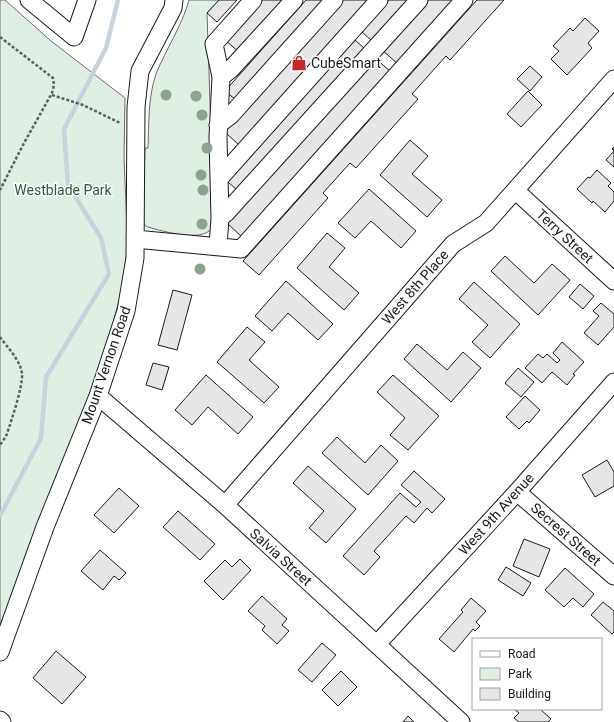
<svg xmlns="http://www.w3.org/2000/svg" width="614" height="722" viewBox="0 0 614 722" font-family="Roboto,sans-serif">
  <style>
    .green { fill: #e0efe3; stroke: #6a6a6a }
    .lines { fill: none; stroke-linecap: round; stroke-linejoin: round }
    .stream { stroke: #c6d2dc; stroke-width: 4.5 }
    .building { fill: #e6e6e6; stroke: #1a1a1a }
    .minor-casing { stroke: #1a1a1a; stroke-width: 19 }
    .path { stroke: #5f5f5f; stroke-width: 2.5; stroke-dasharray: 3 2; stroke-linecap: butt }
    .minor { stroke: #fff; stroke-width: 17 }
    .tree { fill: #8aa48f }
    .labels { text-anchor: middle; stroke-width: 3; stroke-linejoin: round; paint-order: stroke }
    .poi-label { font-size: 14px; fill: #1a1a1a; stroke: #fff; text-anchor: start }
    .park-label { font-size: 14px; fill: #2b5a34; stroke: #fff }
    .street-label { font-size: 14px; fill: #1a1a1a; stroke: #fff }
  </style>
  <rect width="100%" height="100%" fill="#fff"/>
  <path class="green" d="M0 0H5L51 41 125 98 124 157 127 229V252L121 293 109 338 95 381 0 635Z
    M189 0H219L207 13 214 222C213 224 213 227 212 228 202 243 162 231 148 227L144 225 143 219 145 148H148C149 123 148 97 156 74 166 49 182 26 189 0Z"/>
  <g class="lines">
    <path class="stream" d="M0 516 41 438 46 377 109 274 101 238 68 185 64 129 106 48 118 0"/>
  </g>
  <path class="building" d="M219 0H237L217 22 207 13Z
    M260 0H287L240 53 225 40Z
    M306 0H325L236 100 225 91Z
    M342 0H370L240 146 225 132Z
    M389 0H407L371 40 361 31Z
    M426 0H454L398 64 382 50Z
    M477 0H504L450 60 446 56 412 94 418 99 356 168 350 163 323 193 328 198 259 275 243 261Z
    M585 18 599 31 588 43 592 48 567 75 551 59 559 51 553 46 570 28 573 31Z
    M355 40 364 48 237 190 228 182Z
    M375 58 391 72 242 237 227 223Z
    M530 66 542 77 530 91 517 79Z
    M528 91 542 105 521 127 507 114Z
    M410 140 428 156 412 174 442 200 427 217 380 175Z
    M614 147V167L606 160 614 151 612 149Z
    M597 170 611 183 608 186 614 192V201L605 212 593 201 592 203 577 189 588 177 590 178Z
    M369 189 416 231 401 248 371 221 355 238 338 223Z
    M327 233 345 248 329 267 359 293 344 310 297 268Z
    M505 256 534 283 552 264 570 280 538 315 491 271Z
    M286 281 333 324 318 340 288 313 272 331 255 316Z
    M474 282 520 324 490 358 472 342 488 325 459 299Z
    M580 284 594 296 583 309 569 297Z
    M173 290 192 295 177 350 158 345Z
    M601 303 614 314V327L598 345 584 333 599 316 593 311Z
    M247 327 265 342 249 360 279 387 264 403 217 362Z
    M562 342 584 362 573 374 575 375 567 385 552 372 542 383 525 368 538 354 543 358 547 354 557 363 560 360 553 353Z
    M417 344 447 370 463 352 481 368 451 402 404 359Z
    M153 363 169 367 162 390 146 385Z
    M518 368 534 382 521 397 505 383Z
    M206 375 253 417 238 434 208 407 192 425 175 410Z
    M393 375 439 416 408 450 390 435 405 418 377 392Z
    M525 396 540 410 529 423 527 421 519 429 506 417Z
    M337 437 365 463 381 445 398 461 368 495 322 453Z
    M607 460 614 472V486L595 497 582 475Z
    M308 466 356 509 326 543 309 528 324 511 293 483Z
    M414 471 445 499 432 513 427 508 414 523 406 516 374 551 380 557 364 575 343 556 400 493 416 507 421 502 401 485Z
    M119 488 139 506 114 533 94 515Z
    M178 511 215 544 200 560 163 527Z
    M524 539 550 549 539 577 513 566Z
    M100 550 126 573 119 580 114 576 103 590 81 571Z
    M240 559 251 570 223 600 204 581 225 560 232 567Z
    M506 567 531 583 523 596 498 580Z
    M565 568 594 594 583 607 573 598 564 607 545 590Z
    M262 596 287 619 282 625 289 631 277 644 262 630 265 626 248 611Z
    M471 598 486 611 476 622 480 626 475 631 473 629 454 652 439 639 463 612 461 610Z
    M603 602 614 611V632L612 634 591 615Z
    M322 643 336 655 312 682 298 670Z
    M56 651 86 677 62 704 33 678Z
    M341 671 357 687 338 706 322 690Z
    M514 709H540L551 719 548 722H519L514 718 519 713Z
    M408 716 414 722H403Z"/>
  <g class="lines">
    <defs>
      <path id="minor" d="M29 0 74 37 87 0
        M221 77 231 69 294 0
        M218 125 231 115 334 0
        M219 179 379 0
        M516 191 614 281
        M220 218 226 213 419 0
        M135 239 241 249 464 0
        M218 246 220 218 218 137 221 77 214 44 253 0
        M98 396 225 505 461 722
        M517 492 614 576
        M225 505 453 244 486 223 614 79
        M377 644 517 492 614 382
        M0 652 45 527 98 396 126 311 135 258 136 107 140 71 173 8 174 0
        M0 720 2 722"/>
    </defs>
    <use href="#minor" class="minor-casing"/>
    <path class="path" d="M0 37 53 78 54 85 52 93 24 143 0 190
      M52 95 83 105 120 123
      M0 337C7 347 21 361 22 374 23 387 11 421 7 434 5 438 2 442 0 445"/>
    <use href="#minor" class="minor"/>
  </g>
  <g class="tree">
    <circle cx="166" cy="95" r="5.5"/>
    <circle cx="196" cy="96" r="5.5"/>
    <circle cx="202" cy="115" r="5.5"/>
    <circle cx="207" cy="148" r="5.5"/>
    <circle cx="201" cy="175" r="5.5"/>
    <circle cx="203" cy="190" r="5.5"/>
    <circle cx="202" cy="224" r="5.5"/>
    <circle cx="200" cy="269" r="5.5"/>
  </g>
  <defs>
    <symbol id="shop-bare" viewBox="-9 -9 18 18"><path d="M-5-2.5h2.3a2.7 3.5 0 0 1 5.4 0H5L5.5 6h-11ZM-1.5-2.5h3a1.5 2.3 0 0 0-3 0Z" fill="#c62828" stroke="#fff" stroke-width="2.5" paint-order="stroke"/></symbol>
  </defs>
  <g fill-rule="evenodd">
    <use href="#shop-bare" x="288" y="52" width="22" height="22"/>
  </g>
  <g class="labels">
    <g class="poi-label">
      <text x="311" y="68">CubeSmart</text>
    </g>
    <g class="park-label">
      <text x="63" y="195">Westblade Park</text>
    </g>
    <g class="street-label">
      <text transform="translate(565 236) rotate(43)" y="5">Terry Street</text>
      <text transform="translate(415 287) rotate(-49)" y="5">West 8th Place</text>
      <text transform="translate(106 365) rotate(-71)" y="5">Mount Vernon Road</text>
      <text transform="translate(496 514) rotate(-48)" y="5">West 9th Avenue</text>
      <text transform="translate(566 534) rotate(41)" y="5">Secrest Street</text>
      <text transform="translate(281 557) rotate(42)" y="5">Salvia Street</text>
    </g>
  </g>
  <rect x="472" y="638" width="130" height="72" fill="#ffffff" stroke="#a3a3a3"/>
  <rect x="480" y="651" width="20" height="6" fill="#ffffff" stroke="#a3a3a3"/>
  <text x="508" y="658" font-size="12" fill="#1a1a1a">Road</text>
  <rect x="480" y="668" width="20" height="12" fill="#e0efe3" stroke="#a3a3a3"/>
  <text x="508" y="678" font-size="12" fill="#1a1a1a">Park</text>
  <rect x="480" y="688" width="20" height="12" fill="#e6e6e6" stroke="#a3a3a3"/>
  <text x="508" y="698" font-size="12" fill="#1a1a1a">Building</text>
</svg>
